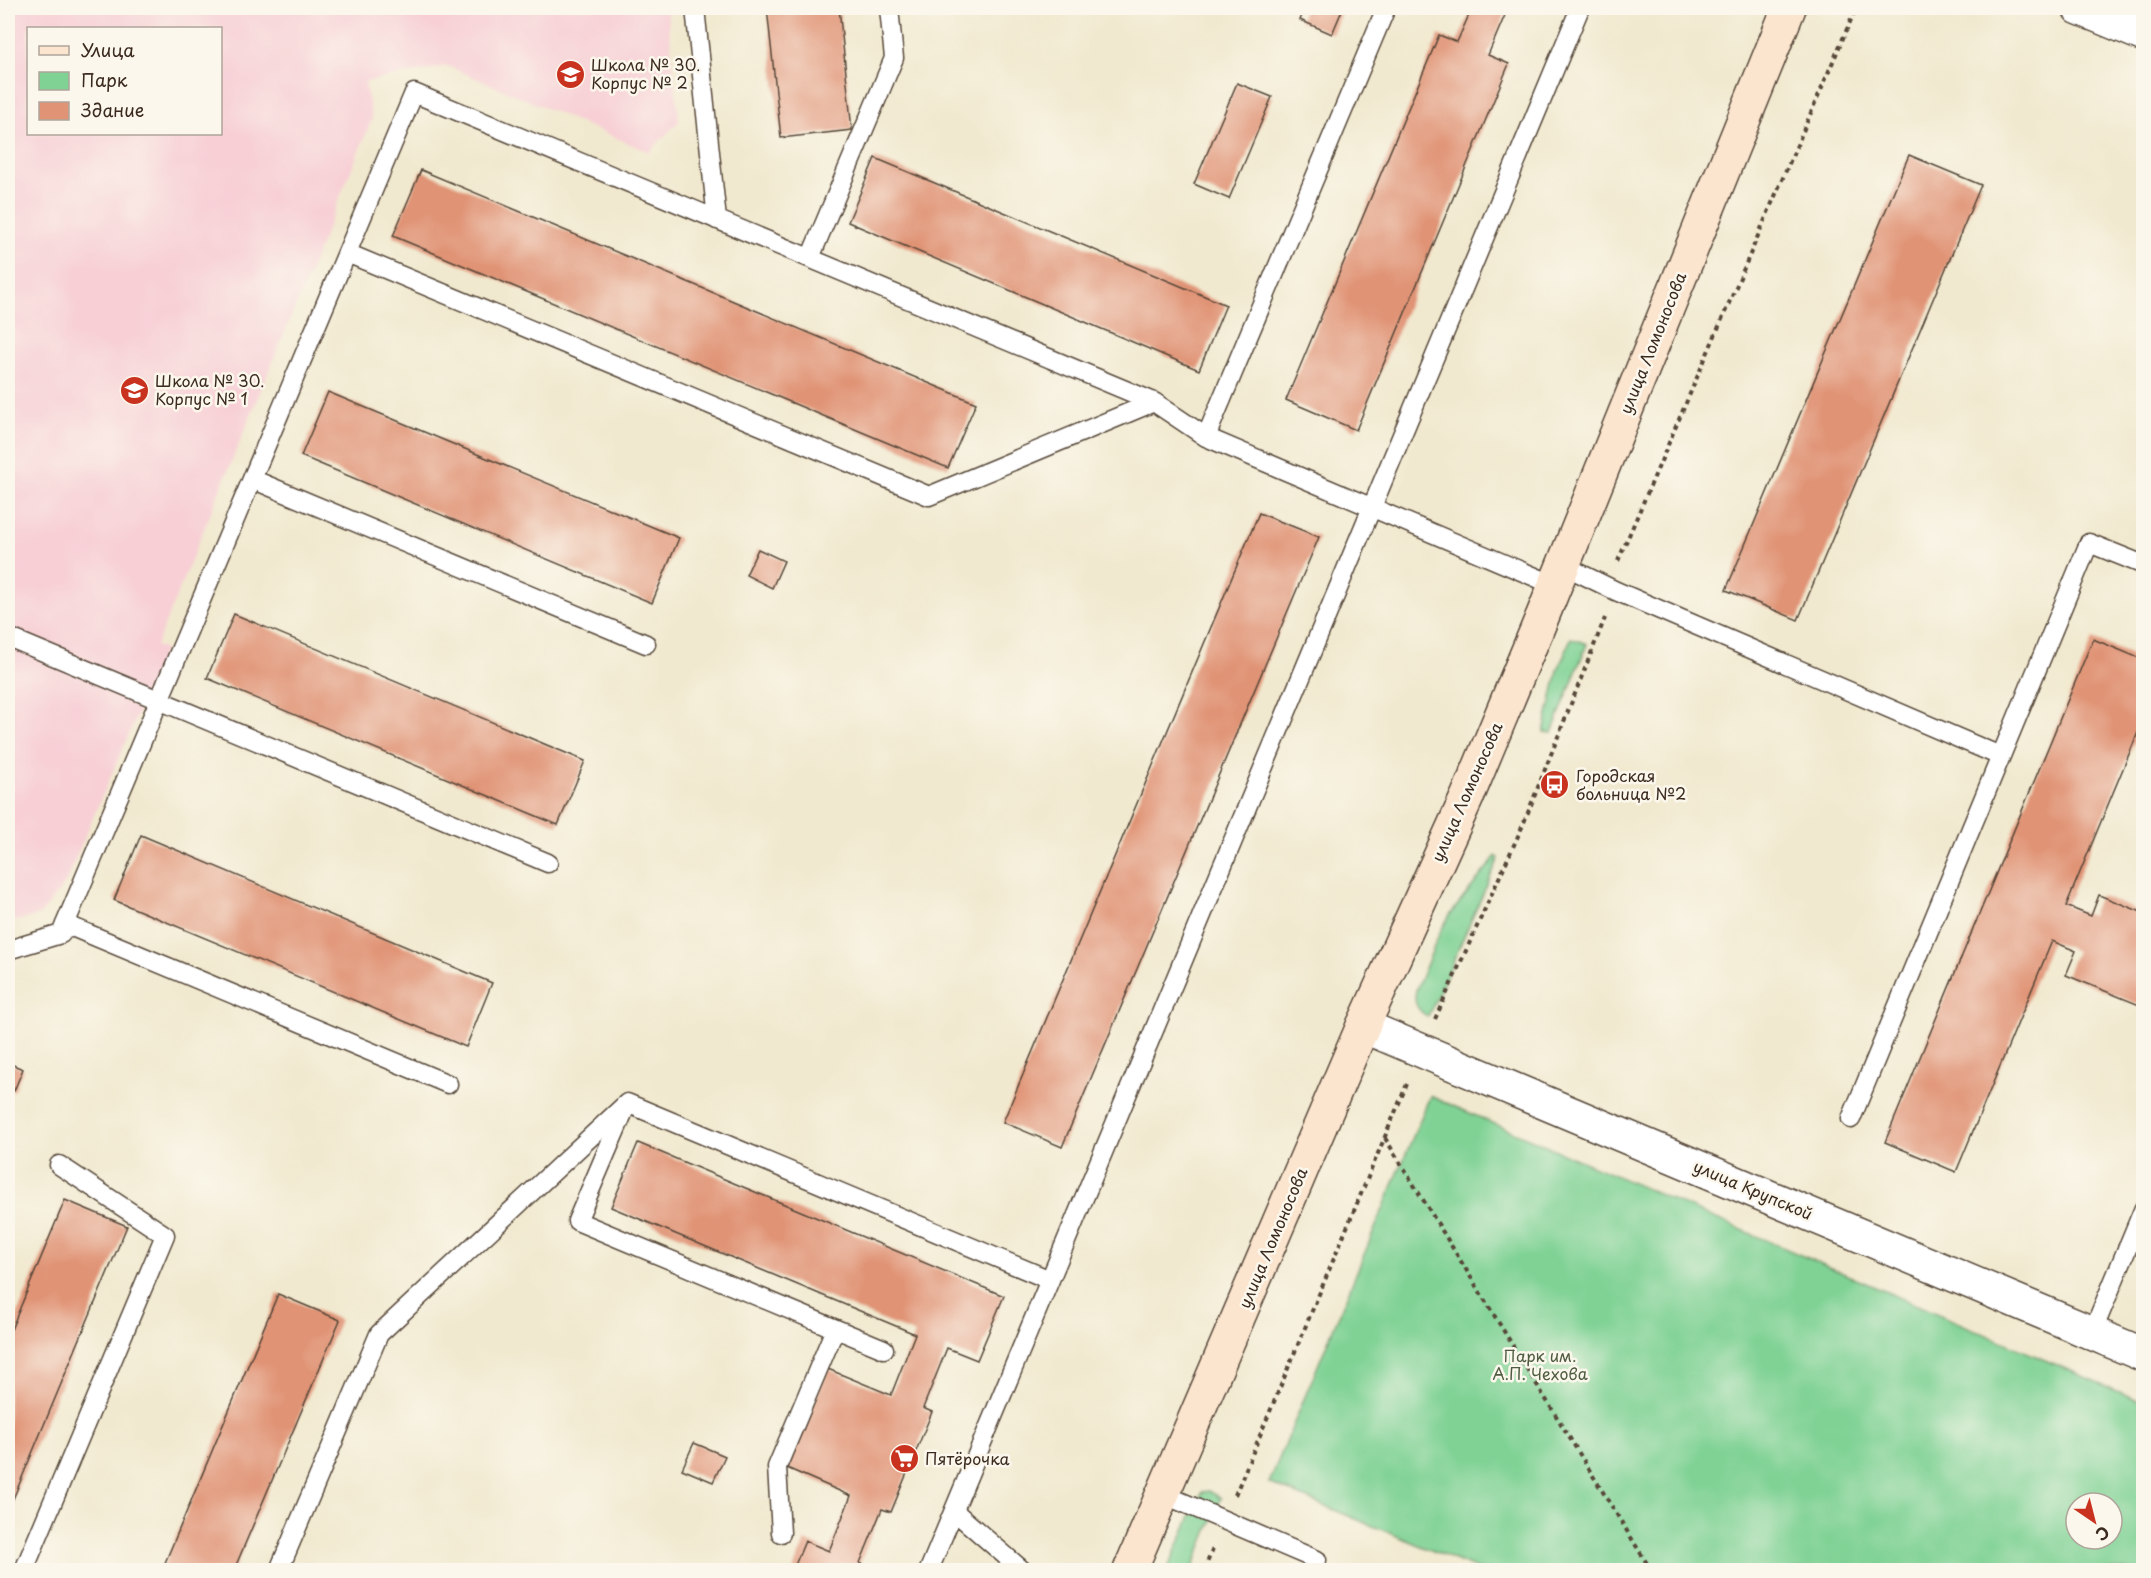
<svg xmlns="http://www.w3.org/2000/svg" width="2151" height="1578" viewBox="0 0 2151 1578" font-family="'Playpen Sans',sans-serif">
  <style>
    .built { fill: #f7cfd5; fill-rule: evenodd }
    .green { fill: #7fd294; stroke: #5d7e59; stroke-width: 1.5; fill-rule: evenodd }
    .building { fill: #e09375 }
    .lines { fill: none; stroke-linecap: round; stroke-linejoin: round }
    .lane-casing { stroke: #564739; stroke-width: 21 }
    .street-casing { stroke: #564739; stroke-width: 36 }
    .secondary-casing { stroke: #564739; stroke-width: 36 }
    .path { stroke: #564739; stroke-width: 4; stroke-dasharray: 4.5 4.5; stroke-linecap: butt }
    .lane { stroke: #fff; stroke-width: 18 }
    .street { stroke: #fff; stroke-width: 33 }
    .secondary { stroke: #fce5cf; stroke-width: 33 }
    .labels { text-anchor: middle; stroke-width: 5; stroke-linejoin: round; paint-order: stroke }
    .poi-label { font-size: 16px; fill: #3b2a1e; stroke: #fbf7ec; text-anchor: start }
    .street-label { font-size: 16px; fill: #3b2a1e; stroke: #fbf7ec }
    .park-label { font-size: 16px; fill: #4f5c41; stroke: #fbf7ec }
  </style>
  <rect width="100%" height="100%" fill="#fbf7ec"/>
  <filter id="ink" filterUnits="userSpaceOnUse"><feTurbulence type="fractalNoise" baseFrequency=".0167" numOctaves="2"/><feDisplacementMap in="SourceGraphic" scale="12" xChannelSelector="R" yChannelSelector="G"/><feConvolveMatrix kernelMatrix="1 2 1 2 8 2 1 2 1" color-interpolation-filters="sRGB"/></filter>
  <filter id="wash" filterUnits="userSpaceOnUse"><feTurbulence type="fractalNoise" baseFrequency=".008" numOctaves="4" result="noise"/><feDisplacementMap in="SourceGraphic" scale="24" xChannelSelector="R" yChannelSelector="G"/><feGaussianBlur stdDeviation="1.35" result="paint"/><feColorMatrix in="noise" values="0 0 0 0 0 0 0 0 0 0 0 0 0 0 0 0 0 1.4 0 .05"/><feComposite in="paint" operator="in"/></filter>
  <g filter="url(#wash)">
    <rect width="100%" height="100%" fill="#f1e9cf"/>
    <path class="built" d="M8 8H667L679 121 649 152 447 66 365 82 372 119 156 646 165 650 65 883 40 915 8 923ZM28 28H220V134H28Z"/>
    <path class="green" d="M1571 638 1587 644 1552 733 1544 732 1558 670Z
      M1496 856 1499 858 1428 1017C1417 1010 1413 1003 1416 990L1440 932 1450 915Z
      M1430 1096 2143 1402V1570H1479L1269 1483ZM2076 1503H2112V1539H2076Z
      M1209 1491 1221 1498 1192 1570H1167L1202 1492Z"/>
    <g id="blocks">
      <path class="building" d="M767 8H839L852 130 781 138Z
        M1305 8H1343L1332 34 1300 20Z
        M1472 8H1508L1488 55 1509 64 1356 430 1286 400 1439 35 1457 42Z
        M1237 83 1272 97 1229 199 1194 184Z
        M1909 155 1981 185 1798 620 1726 590Z
        M875 158 1226 305 1199 370 848 222Z
        M421 170 976 403 948 468 393 236Z
        M328 392 679 538 652 603 301 456Z
        M1259 513 1319 537 1062 1147 1003 1122Z
        M758 549 784 561 772 588 746 575Z
        M234 614 585 761 558 825 207 678Z
        M2093 639 2144 660V718L2066 906 2091 916 2099 895 2144 913V1007L2066 975 2076 951 2052 941 1956 1172 1885 1142Z
        M141 835 492 983 466 1047 114 900Z
        M8 1063 23 1069 14 1091 8 1088Z
        M638 1143 1004 1296 977 1360 947 1348 923 1408 932 1412 891 1512 882 1509 860 1563 873 1569 872 1570H793L805 1541 829 1551 851 1496 787 1468 828 1369 891 1395 915 1334 611 1207Z
        M65 1200 127 1226 8 1511V1337Z
        M278 1294 340 1320 234 1570H162Z
        M694 1443 725 1456 713 1482 682 1469Z"/>
    </g>
  </g>
  <g filter="url(#ink)">
    <use href="#blocks" fill-opacity="0" stroke="#564739" stroke-width="1.5"/>
    <g class="lines">
      <defs>
        <path id="lane" d="M695 8 717 220
          M347 253 929 496 1154 402
          M810 258 894 58 889 8
          M1206 437 1386 8
          M252 479 646 644
          M1563 565 1616 591 2000 756
          M8 637 548 863
          M65 924 448 1084
          M8 950 61 934 414 93 1154 402 1206 437 1554 585
          M627 1103 1050 1280
          M624 1111 577 1221 884 1349
          M1851 1119 2089 543 2144 565
          M2092 1333 2144 1208
          M1163 1494 1317 1560
          M954 1511 1022 1570
          M781 1533 777 1467 835 1329
          M24 1570 165 1235 59 1165
          M279 1570 379 1334 627 1103
          M929 1570 1580 8"/>
        <path id="street" d="M2079 8 2144 35
          M1363 1026 2144 1355"/>
        <path id="secondary" d="M1130 1570 1363 1026 1468 795 1543 615 1789 8"/>
      </defs>
      <use href="#lane" class="lane-casing"/>
      <use href="#street" class="street-casing"/>
      <use href="#secondary" class="secondary-casing"/>
      <path class="path" d="M1618 561 1856 8
        M1435 1019 1523 825 1605 618
        M1385 1138 1651 1570
        M1235 1495 1407 1084
        M1204 1570 1214 1546"/>
      <use href="#lane" class="lane"/>
      <use href="#street" class="street"/>
      <use href="#secondary" class="secondary"/>
    </g>
  </g>
  <defs>
    <symbol id="school-disc" viewBox="-11 -11 22 22"><circle r="9.5" fill="#c8321e" stroke="#fbf7ec"/><path d="M0-5L7-2L0 1L-7-2ZM-4 1L0 2.5L4 1V4Q0 6-4 4Z" fill="#fff"/></symbol>
    <symbol id="bus-disc" viewBox="-11 -11 22 22"><circle r="9.5" fill="#c8321e" stroke="#fbf7ec"/><path d="M-5-6H5V4H4V6H2V4H-2V6H-4V4H-5ZM-3.5-4V0h7V-4ZM-3.5 1.2v1.5H-2V1.2ZM2 1.2v1.5H3.5V1.2Z" fill="#fff"/></symbol>
    <symbol id="supermarket-disc" viewBox="-11 -11 22 22"><circle r="9.5" fill="#c8321e" stroke="#fbf7ec"/><path d="M-6-5.5h2.5l.6 2H6L4.5 2H-2.5L-4.4-4H-6ZM-1.5 3.2a1.3 1.3 0 1 0 .1 0ZM3 3.2a1.3 1.3 0 1 0 .1 0Z" fill="#fff"/></symbol>
  </defs>
  <g fill-rule="evenodd">
    <use href="#school-disc" x="554" y="58" width="33" height="33"/>
    <use href="#school-disc" x="118" y="374" width="33" height="33"/>
    <use href="#bus-disc" x="1538" y="768" width="33" height="33"/>
    <use href="#supermarket-disc" x="888" y="1442" width="33" height="33"/>
  </g>
  <g class="labels">
    <g class="poi-label">
      <text x="591" y="71">Школа № 30.<tspan x="591" dy="18">Корпус № 2</tspan></text>
      <text x="155" y="387">Школа № 30.<tspan x="155" dy="18">Корпус № 1</tspan></text>
      <text x="1576" y="782">Городская<tspan x="1576" dy="18">больница №2</tspan></text>
      <text x="925" y="1465">Пятёрочка</text>
    </g>
    <g class="street-label">
      <text transform="translate(1653 343) rotate(-68)" y="6">улица Ломоносова</text>
      <text transform="translate(1467 792) rotate(-66)" y="6">улица Ломоносова</text>
      <text transform="translate(1753 1190) rotate(23)" y="6">улица Крупской</text>
      <text transform="translate(1273 1238) rotate(-67)" y="6">улица Ломоносова</text>
    </g>
    <g class="park-label">
      <text x="1540" y="1362">Парк им.<tspan x="1540" dy="18">А.П. Чехова</tspan></text>
    </g>
  </g>
  <rect width="2151" height="1578" fill="none" stroke="#fbf7ec" stroke-width="30"/>
  <rect x="27" y="27" width="195" height="108" fill="#fbf7ec" stroke="#aea59a" stroke-width="1.5"/>
  <rect x="39" y="46" width="30" height="9" fill="#fce5cf" stroke="#aea59a" stroke-width="1.5"/>
  <text x="81" y="57" font-size="18" fill="#3b2a1e">Улица</text>
  <rect x="39" y="72" width="30" height="18" fill="#7fd294" stroke="#aea59a" stroke-width="1.5"/>
  <text x="81" y="87" font-size="18" fill="#3b2a1e">Парк</text>
  <rect x="39" y="102" width="30" height="18" fill="#e09375" stroke="#aea59a" stroke-width="1.5"/>
  <text x="81" y="117" font-size="18" fill="#3b2a1e">Здание</text>
  <g transform="translate(2094 1521) rotate(145)"><circle r="28" fill="#fbf7ec" stroke="#aea59a" stroke-width="1.5"/>
  <path d="M0-4.5L10 22L0 15L-10 22Z" fill="#c8321e"/>
  <text y="-9" font-size="16" font-weight="bold" text-anchor="middle" fill="#3b2a1e">С</text>
  </g>
</svg>
